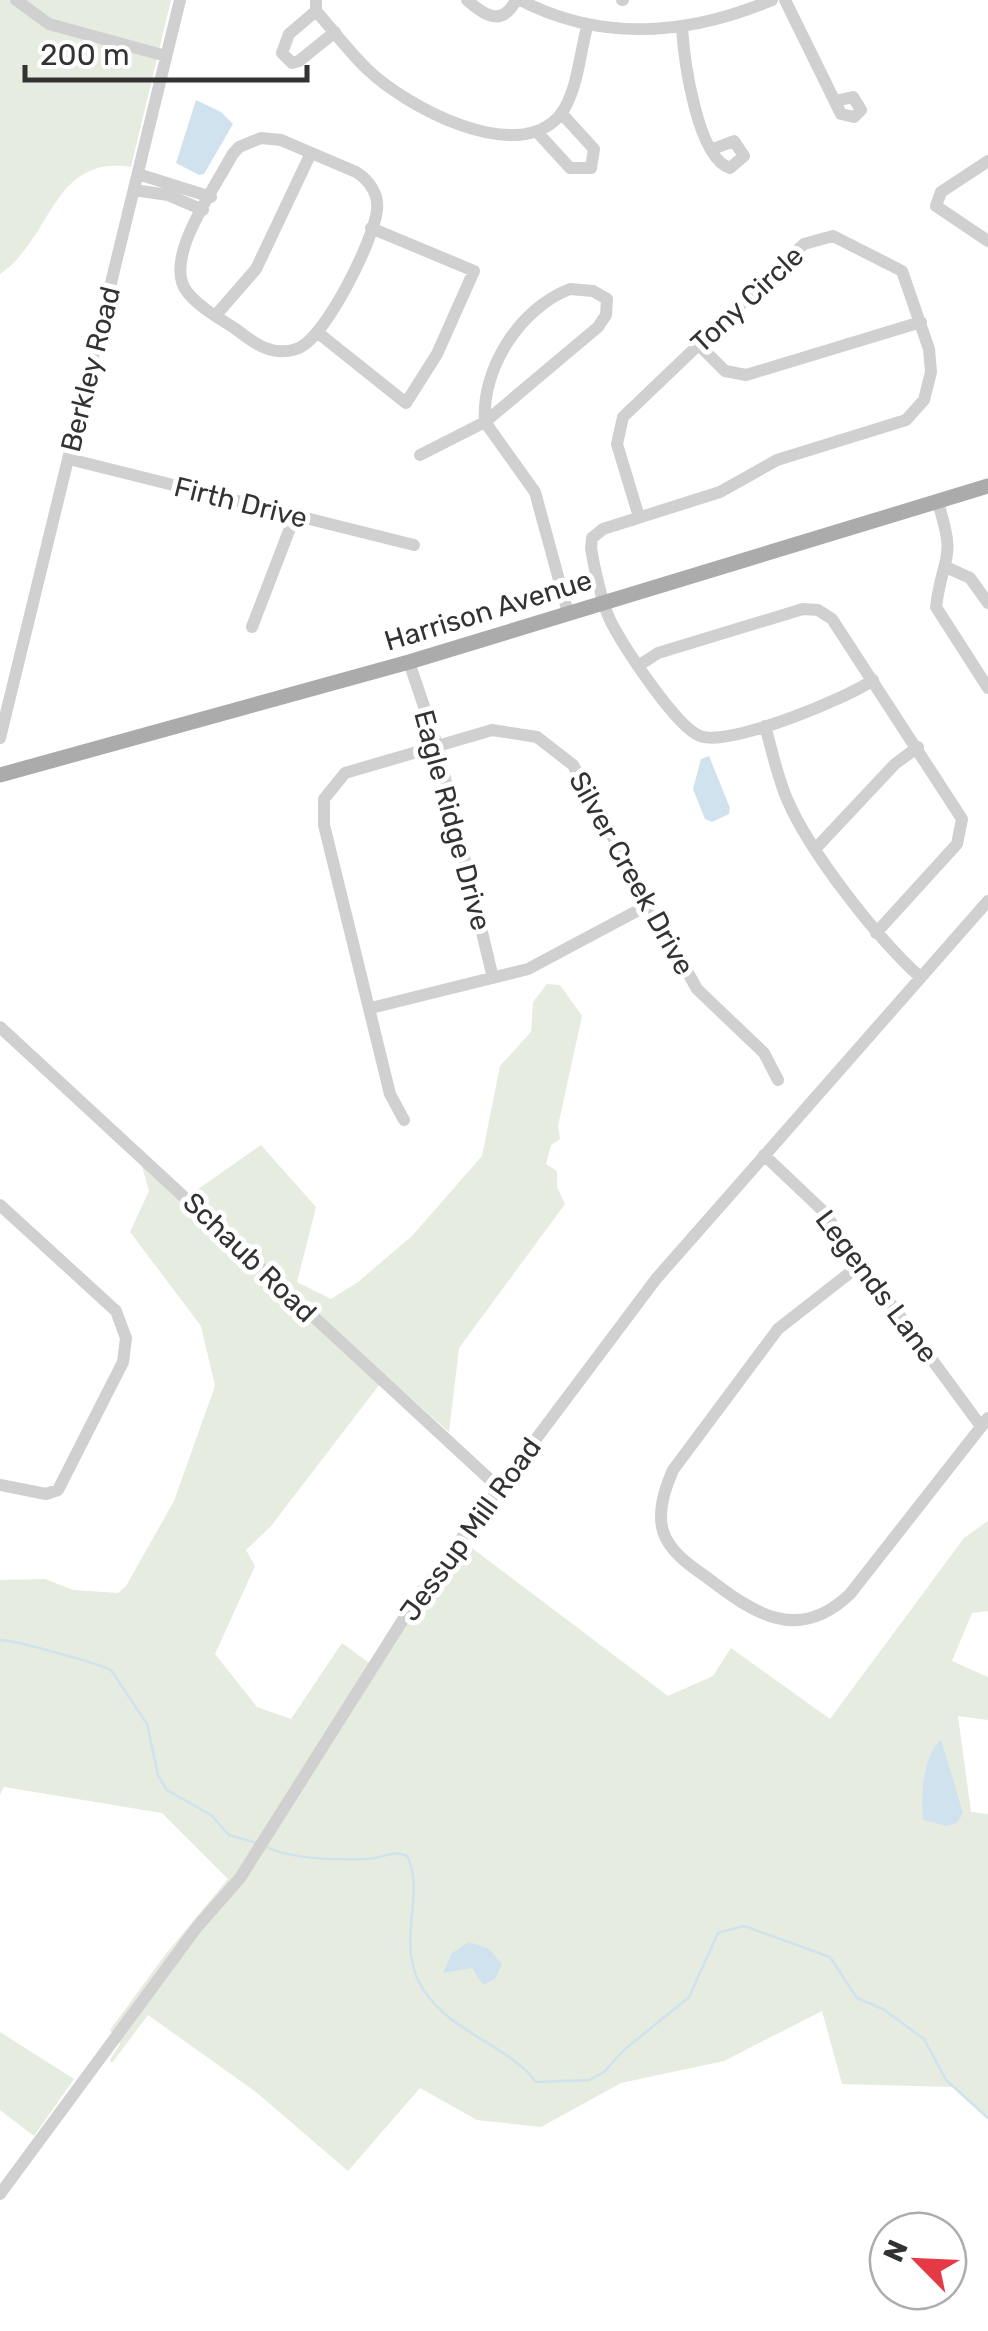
<svg xmlns="http://www.w3.org/2000/svg" width="988" height="2331" viewBox="0 0 988 2331" font-family="Rubik,sans-serif">
  <style>
    .green { fill: #e6ecdf }
    .water { fill: #cfe2ee }
    .lines { fill: none; stroke-linecap: round; stroke-linejoin: round }
    .stream { stroke: #cfe2ee; stroke-width: 2.5 }
    .minor { stroke: #d0d0d0; stroke-width: 12 }
    .major { stroke: #ababab; stroke-width: 15 }
    .labels { text-anchor: middle; stroke-width: 10; stroke-linejoin: round; paint-order: stroke }
    .street-label { font-size: 28px; fill: #333; stroke: #fff }
  </style>
  <rect width="100%" height="100%" fill="#fff"/>
  <path class="green" d="M0 0H171L131 167C52 155 53 238 0 274Z
    M547 984 560 985 582 1016 558 1126 560 1139 551 1145 546 1164 557 1171V1187L565 1204 459 1348 449 1432 386 1376 271 1526 246 1550 255 1566 215 1654 257 1707 291 1719 342 1643 372 1665 460 1539 668 1696 713 1676 731 1648 830 1719 964 1538 988 1521V1611L972 1613 952 1661 988 1677V1720L958 1716 971 1812 988 1814V2116L953 2087 842 2084 822 2011 724 2061 621 2083 541 2127 477 2120 420 2088 348 2171 256 2092 148 2015 112 2063 110 2060 120 2044 110 2030 165 1955 228 1879 162 1813 4 1787 0 1795V1580L45 1579 73 1590 118 1593 126 1586 174 1501 215 1386 201 1326 130 1232 149 1191 142 1166 181 1201 261 1145 316 1207 297 1282 331 1299 358 1282 412 1236 482 1156 500 1066 531 1032 533 1002Z
    M0 2032 74 2079 34 2136 0 2110Z"/>
  <path class="water" d="M196 100 221 112 233 124 204 174 199 175 176 163Z
    M709 756 730 808 729 814 712 822 705 819 693 789 701 759Z
    M941 1740 963 1813 957 1823 946 1826 923 1820C921 1796 922 1757 941 1740Z
    M469 1942 489 1949 502 1964 495 1979 483 1985 472 1968 443 1973 452 1953Z"/>
  <g class="lines">
    <path class="stream" d="M0 1640C14 1640 97 1663 111 1670L147 1724 158 1775 167 1790 211 1815 229 1835 257 1843
      M264 1846C291 1860 338 1860 368 1859 384 1858 392 1849 407 1856 425 1890 399 1936 417 1978 441 2031 506 2042 536 2082L589 2080 604 2072 624 2050 689 1997 718 1933 744 1926 830 1957 857 1998 883 2009 924 2039 946 2080 988 2118"/>
    <path class="minor" d="M16 0 49 24 166 56
      M316 0V11C333 30 349 52 367 69 405 106 517 167 560 115 577 94 580 53 587 27
      M467 0C485 16 502 27 516 0
      M520 0C603 43 688 35 772 0
      M622 0H623
      M785 0 841 114 854 117 861 110 853 97 835 101
      M316 11 289 34 282 53 292 63 299 61 335 32
      M682 28C684 59 697 158 730 168L744 156 734 141 713 149
      M538 133 570 168H591L594 149 562 114
      M261 138 281 140 356 172C369 180 379 194 377 210 374 240 326 336 299 348 274 358 255 344 237 330 221 319 200 308 188 293 160 261 216 187 232 155L239 147Z
      M988 161 941 192 936 206 988 241
      M138 174 211 197
      M134 190 168 195 203 210
      M570 289 593 291 607 299 606 315 598 327 485 422C481 369 520 308 570 289Z
      M216 315 256 269 311 153
      M317 332 406 403 437 354 474 271 371 228
      M699 345 725 371 746 375 921 322
      M420 455 485 422 535 492 568 613
      M69 459 414 545
      M938 503C957 563 943 552 936 607L988 688
      M639 517 617 444 623 417 804 244 833 236 902 271 929 349 931 372 924 400 906 420 777 460 720 492 603 529 592 538 591 548C594 567 603 607 611 622 624 647 676 727 700 736 729 747 846 699 873 680
      M946 567 970 578 988 603
      M252 627 295 515
      M409 662 437 745 493 978
      M641 664 658 653 803 609 818 610 832 619 962 819 957 844 876 933
      M765 726C772 750 777 776 787 799 810 853 877 938 920 977
      M0 738 180 0
      M817 847 895 764 918 747
      M371 1008 528 969 650 904
      M0 1027 499 1488
      M404 1120 390 1094 324 825V799L345 773 492 730 537 737 573 765 697 989 764 1053 778 1080
      M764 1155 822 1210 980 1425
      M0 1205 116 1311 126 1338 123 1362 58 1490 46 1494 0 1485
      M861 1264 778 1329 673 1470C665 1488 657 1511 663 1531 669 1551 689 1565 705 1576 752 1612 797 1645 850 1594L988 1418
      M0 2194 197 1927 240 1878 416 1599 656 1279 988 901"/>
    <path class="major" d="M0 775 409 662 988 486"/>
  </g>
  <g class="labels">
    <g class="street-label">
      <text transform="translate(747 299) rotate(-43)" y="10">Tony Circle</text>
      <text transform="translate(90 369) rotate(-76)" y="10">Berkley Road</text>
      <text transform="translate(241 502) rotate(14)" y="10">Firth Drive</text>
      <text transform="translate(488 610) rotate(-17)" y="10">Harrison Avenue</text>
      <text transform="translate(453 820) rotate(75)" y="10">Eagle Ridge Drive</text>
      <text transform="translate(632 873) rotate(61)" y="10">Silver Creek Drive</text>
      <text transform="translate(250 1257) rotate(44)" y="10">Schaub Road</text>
      <text transform="translate(877 1286) rotate(53)" y="10">Legends Lane</text>
      <text transform="translate(470 1529) rotate(-54)" y="10">Jessup Mill Road</text>
    </g>
  </g>
  <g transform="translate(918 2261) rotate(294)"><circle r="48" fill="#ffffff" stroke="#adadad" stroke-width="2.5"/>
  <path d="M0-8L18 38L0 25L-18 38Z" fill="#e63946"/>
  <text y="-15" font-size="28" font-weight="bold" text-anchor="middle" fill="#333333">N</text>
  </g>
  <path d="M25 65v15h282v-15" fill="none" stroke="#333333" stroke-width="5"/>
  <text x="40" y="65" font-size="30" fill="#333333" stroke="#ffffff" stroke-width="8" paint-order="stroke">200 m</text>
</svg>
